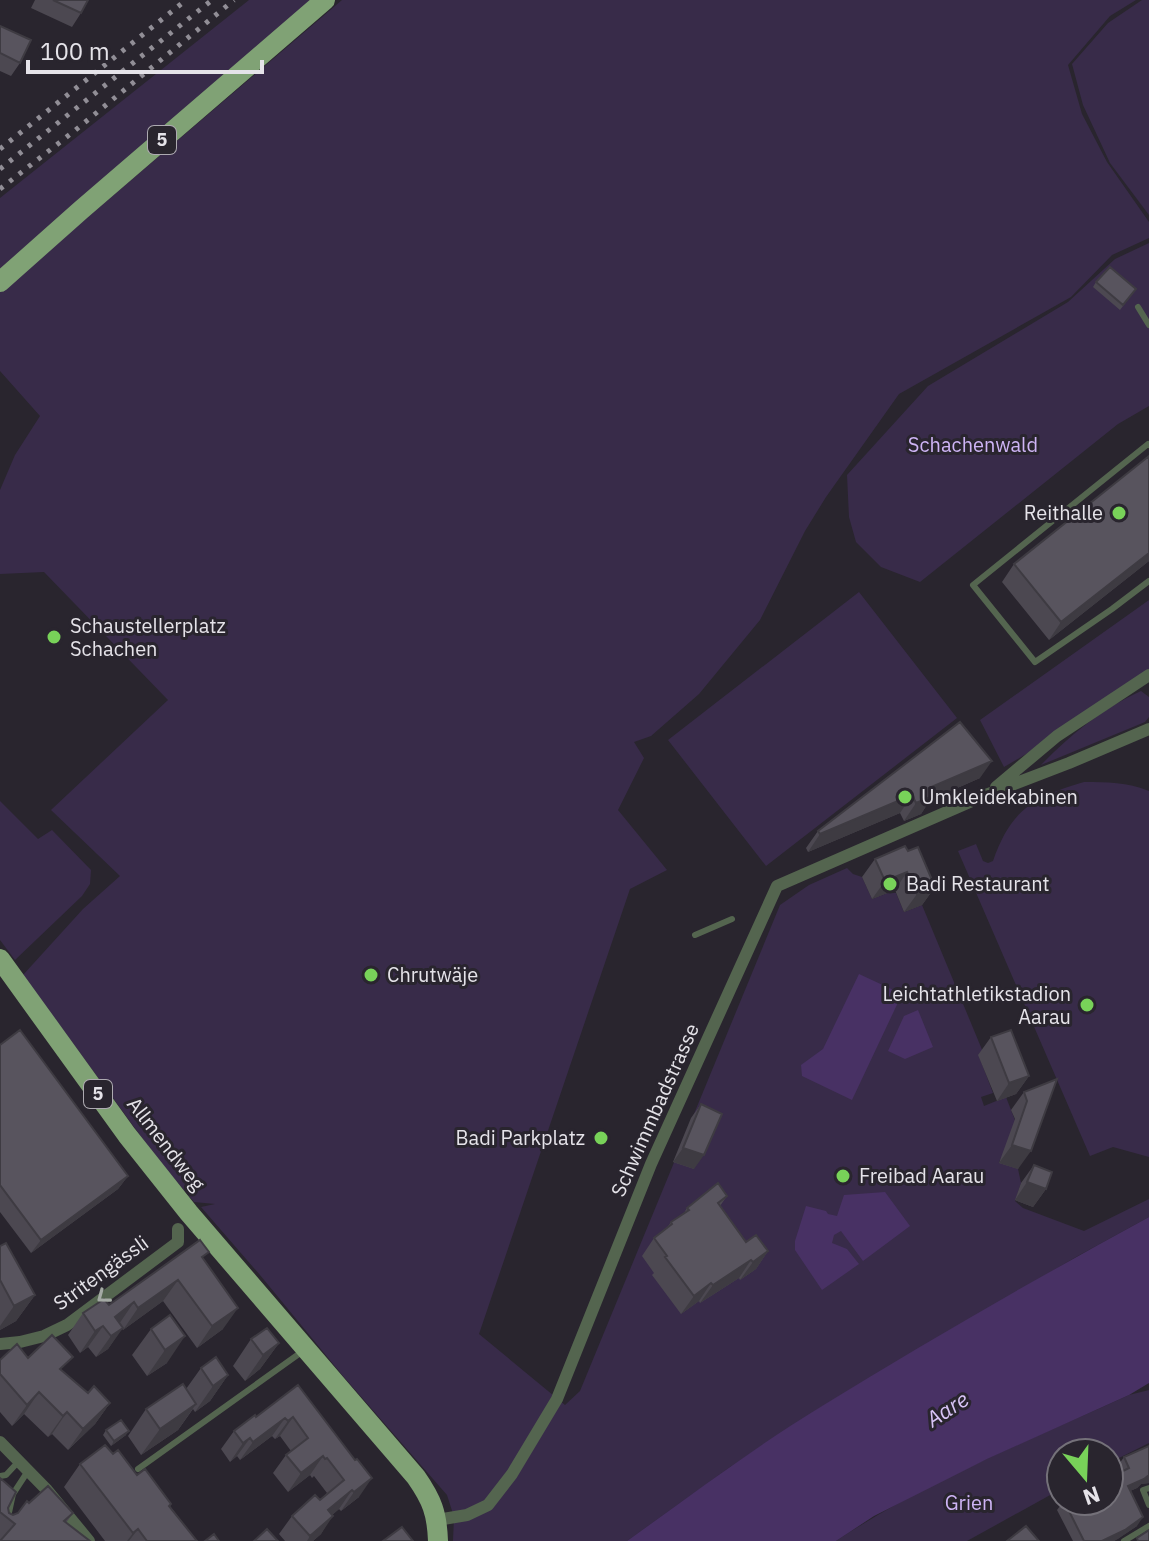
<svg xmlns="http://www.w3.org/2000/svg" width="1149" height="1541" viewBox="0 0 1149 1541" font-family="'IBM Plex Sans',sans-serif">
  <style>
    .green { fill: #382b49 }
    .water { fill: #483164 }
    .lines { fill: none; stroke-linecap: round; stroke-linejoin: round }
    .service { stroke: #54654f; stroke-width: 6 }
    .minor { stroke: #54654f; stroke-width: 12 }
    .primary { stroke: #80a275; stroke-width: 20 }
    .rail { stroke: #918e96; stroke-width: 5; stroke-dasharray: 4 8; stroke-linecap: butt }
    .wall { fill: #4c4851 }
    .shaded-wall { fill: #3e3b42 }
    .building { fill: #58545e; stroke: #3e3b42; stroke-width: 2 }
    .oneway { stroke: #a4aaa4 }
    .poi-dot { fill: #78d259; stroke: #29252e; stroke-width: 3 }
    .labels { text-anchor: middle; stroke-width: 6; stroke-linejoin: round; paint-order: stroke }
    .shield { fill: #29252e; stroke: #adaab1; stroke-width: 2 }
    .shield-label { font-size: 18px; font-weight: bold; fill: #e5e3e9 }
    .park-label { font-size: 20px; fill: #ceb4f5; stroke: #29252e }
    .poi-label { font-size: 20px; fill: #e5e3e9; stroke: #29252e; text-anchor: start }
    .street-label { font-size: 20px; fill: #e5e3e9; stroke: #29252e }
    .water-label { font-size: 22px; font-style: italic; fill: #d8c4f6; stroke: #29252e }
  </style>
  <rect width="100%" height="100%" fill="#29252e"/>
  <path class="green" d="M249 0H314L0 271V198Z
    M342 0H1136L1110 16 1068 65 1082 114 1107 162 1149 222V238L1112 255 1071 297 899 394 826 497 805 531 760 620 699 694 651 736 634 742 644 758 618 810 667 870 630 889 479 1334 565 1405 580 1391 780 905 809 885 847 868 853 874 862 877 872 899 890 892 896 893 904 912 922 905 983 1052 979 1056 993 1093 981 1097 984 1106 1006 1097 1018 1128 999 1162 1018 1169 1021 1183 1015 1201 1023 1208 1084 1231 1149 1199V1217L1076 1257 821 1407 730 1467 627 1541H453L454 1517 447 1495 343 1376 260 1275 201 1207 215 1204 194 1202 156 1157 23 975 83 909 120 876 51 810 168 700 44 572 0 574V490L15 455 40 416 0 371V292Z
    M1142 0H1149V215L1110 163 1083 105 1072 64 1108 23Z
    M1149 243V406L1118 424 920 582 881 567 856 542 849 517 847 475 928 386 1068 302 1115 259Z
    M859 592 957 718 766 866 668 740Z
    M1149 600V669L1057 736 1004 767 980 720Z
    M1141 691 1149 697V717L1145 722 1041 765C1070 735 1103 708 1141 691Z
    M1084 782C1107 782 1127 782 1149 791V1157L1113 1147 1090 1156 958 851 976 844 983 861 988 863 993 861C1011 810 1033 797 1084 782Z
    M0 801 38 839 52 830 91 870 90 884 82 896 15 960 0 940Z
    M1149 1390V1443L1109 1463V1453H1061V1489L967 1541H836C927 1481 1030 1440 1129 1395Z"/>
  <path class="water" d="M859 974 902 994 852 1100 802 1076 801 1065 823 1049Z
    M918 1010 933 1047 905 1059 888 1051 904 1016Z
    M885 1192 910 1226 863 1261 841 1231 834 1235 832 1243 847 1249 859 1264 822 1290 795 1250V1241L806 1206 826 1211 828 1214 837 1216 844 1195Z
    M1149 1217V1383L1129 1395 987 1459 874 1516 836 1541H627C691 1495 755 1447 822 1406 929 1340 1039 1277 1149 1217Z"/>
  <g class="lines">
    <path class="service" d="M1138 307 1149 325
      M1149 445 1148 444 973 585 1035 662 1112 609 1149 581
      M695 935 732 919
      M138 1469 303 1351
      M0 1476 6 1475 19 1461
      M1149 1488 1143 1490 1149 1505
      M0 1528 8 1517 13 1494 28 1471
      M1124 1541 1149 1526"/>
    <path class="minor" d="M996 787 1057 736 1149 675
      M0 1344 20 1342 44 1336 67 1325 178 1242V1229
      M0 1442 47 1490 89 1541
      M437 1520 467 1515 488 1505 512 1474 557 1399 651 1164 777 886 988 794 1069 763 1149 729"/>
    <path class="primary" d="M0 282 81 210 325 0
      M0 959 127 1135 189 1213 416 1477C432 1500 437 1513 438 1541"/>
    <path class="rail" d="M0 149 186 0
      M0 169 212 0
      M0 189 73 132 234 0"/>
  </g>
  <path class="wall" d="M35 0H88L81 13 72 27 31 8Z
    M0 26 20 63 11 76 0 71Z
    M1096 282 1136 289 1120 310 1093 287Z
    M1149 561 1049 640 1002 582 1014 564Z
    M960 722 980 778 930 800 921 814 904 821 900 813 808 852 806 848 818 831Z
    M908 851 935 887 922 905 904 912 895 890 872 899 862 877 875 859Z
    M991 1037 1029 1076 1016 1094 997 1101 978 1055Z
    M0 1045 128 1176 118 1189 31 1253 0 1212Z
    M1057 1079 1018 1169 999 1163 1015 1119 1011 1110 1024 1092Z
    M701 1104 694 1169 673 1162 691 1118Z
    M1034 1165 1046 1189 1033 1207 1015 1200 1021 1183Z
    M727 1196 720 1206 746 1242 768 1251 756 1269 740 1280 739 1278 700 1303 699 1301 681 1314 652 1275 654 1273 642 1256 654 1238 666 1229 671 1222 684 1213 687 1208Z
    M0 1246 35 1295 16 1321 0 1330Z
    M203 1260 223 1329 197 1348 163 1301 123 1330 122 1328 108 1349 96 1357 88 1347 80 1353 68 1335 83 1313 109 1305Z
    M170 1315 167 1363 147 1376 132 1355 151 1329Z
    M251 1339 279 1343 260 1369 245 1381 233 1366Z
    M28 1358 62 1371 88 1393 110 1403 95 1424 68 1450 52 1434 48 1437 24 1414 12 1426 0 1412V1360Z
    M201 1368 228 1375 210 1401 195 1412 193 1409 178 1430 141 1455 128 1436 146 1409 186 1389Z
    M298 1385 359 1497 341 1511 339 1509 332 1515 321 1534 313 1541H285L279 1534 292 1516 320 1500 327 1493 314 1476 312 1478 310 1475 288 1492 273 1473 286 1455 291 1451 280 1436 275 1439 272 1436 240 1460 237 1456 230 1462 221 1449 234 1431 256 1417Z
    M106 1430 126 1435 111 1446 103 1435Z
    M1149 1446V1483L1141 1484 1137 1488 1130 1491 1137 1526 1114 1541H1073L1057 1510 1064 1501 1120 1473 1117 1467 1124 1457Z
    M113 1454 171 1504 170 1506 197 1541H105L64 1487 80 1464Z
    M0 1478 9 1513 13 1515 18 1513 29 1503 73 1513 66 1523 0 1541Z"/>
  <path class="shaded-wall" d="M1149 553V561L1049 640 1061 622Z
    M992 761 980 778 930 800 921 814 904 821 916 803 929 788Z
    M912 795 900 813 808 852 820 834Z
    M907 872 895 890 872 899 885 881Z
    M935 887 922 905 904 912 917 894Z
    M1029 1076 1016 1094 997 1101 1009 1083Z
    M1012 1145 1031 1151 1018 1169 999 1163Z
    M683 1148 704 1155 694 1169 673 1162Z
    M128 1176 118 1189 31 1253 41 1240Z
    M1027 1182 1046 1189 1033 1207 1015 1200Z
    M768 1251 756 1269 740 1280 753 1262Z
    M751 1260 739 1278 700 1303 713 1285Z
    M178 1280 163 1301 123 1330 138 1308Z
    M711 1283 699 1301 681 1314 694 1296Z
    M35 1295 16 1321 0 1330V1326L14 1306Z
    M134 1302 119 1324 115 1317Z
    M238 1308 223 1329 197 1348 212 1326Z
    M103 1326 88 1347 80 1353 95 1331Z
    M123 1328 108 1349 96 1357 111 1336Z
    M185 1336 167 1363 147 1376 165 1350Z
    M279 1343 260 1369 245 1381 263 1355Z
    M228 1375 210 1401 195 1412 213 1386Z
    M39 1392 24 1414 12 1426 27 1405Z
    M110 1403 95 1424 68 1450 83 1429Z
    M196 1404 178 1430 141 1455 160 1429Z
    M67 1412 52 1434 48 1437 63 1416Z
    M293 1417 280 1436 275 1439 288 1421Z
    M285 1418 272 1436 240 1460 253 1442Z
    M129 1431 126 1435 111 1446 114 1441Z
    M250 1438 237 1456 230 1462 243 1443Z
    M323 1456 310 1475 288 1492 301 1473Z
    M1149 1475V1483L1141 1484 1137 1488 1121 1495 1128 1486Z
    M372 1478 359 1497 341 1511 354 1492Z
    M352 1490 339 1509 316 1529 328 1510Z
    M333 1516 321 1534 313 1541H307L310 1536Z
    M1143 1517 1137 1526 1118 1539 1114 1541H1102Z
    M138 1529 129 1541H127L133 1533Z"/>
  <path class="building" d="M53 0H88L81 13Z
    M0 26 31 40 20 63 0 53Z
    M1110 267 1136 289 1123 305 1096 282Z
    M1149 456V553L1061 622 1014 564Z
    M960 722 992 761 929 788 933 796 916 803 912 795 820 834 818 831Z
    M905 846 908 851 918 847 935 887 917 894 907 872 885 881 875 859Z
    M20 1030 128 1176 41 1240 0 1185V1045Z
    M1011 1030 1029 1076 1009 1083 991 1037Z
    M1057 1079 1031 1151 1012 1145 1027 1101 1024 1092Z
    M701 1104 722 1114 704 1155 683 1148Z
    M1034 1165 1052 1172 1046 1189 1027 1182Z
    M718 1183 727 1196 718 1203 746 1242 756 1235 768 1251 753 1262 751 1260 713 1285 711 1283 694 1296 665 1257 667 1256 654 1238 672 1224 671 1222 689 1210 687 1208Z
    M200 1240 209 1252 202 1257 238 1308 212 1326 178 1280 138 1308 134 1302 115 1317 123 1328 111 1336 103 1326 95 1331 83 1313 104 1299 109 1305Z
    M6 1243 35 1295 14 1306 0 1280V1246Z
    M170 1315 185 1336 165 1350 151 1329Z
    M267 1328 279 1343 263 1355 251 1339Z
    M52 1335 73 1357 60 1369 88 1393 94 1386 110 1403 83 1429 67 1412 63 1416 39 1392 27 1405 0 1374V1360L17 1344 28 1358Z
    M216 1357 228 1375 213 1386 201 1368Z
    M183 1384 196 1404 160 1429 146 1409Z
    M298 1385 355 1460 357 1459 372 1478 354 1492 352 1490 328 1510 333 1516 310 1536 292 1516 315 1495 320 1500 344 1480 327 1458 325 1459 323 1456 301 1473 286 1455 308 1438 293 1417 288 1421 285 1418 253 1442 250 1438 243 1443 234 1431 255 1415 256 1417Z
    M121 1420 129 1431 114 1441 106 1430Z
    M105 1445 113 1454 118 1450 137 1475 145 1469 171 1504 169 1506 197 1541H147L138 1529 133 1533 80 1464Z
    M1149 1446V1475L1144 1479 1128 1486 1143 1517 1125 1530 1102 1541H1084L1064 1501H1109V1478L1129 1468 1124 1457Z
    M0 1478 16 1492 8 1508 9 1513 13 1515 18 1513 27 1501 29 1503 48 1486 73 1513 64 1521 90 1541H0L15 1524 0 1512Z
    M1026 1526 1039 1541H1007Z
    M402 1527 413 1541H383Z
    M267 1529 278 1541H254Z
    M1149 1530V1541H1138L1137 1538Z
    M214 1534 219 1541H205Z"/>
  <defs><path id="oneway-chevron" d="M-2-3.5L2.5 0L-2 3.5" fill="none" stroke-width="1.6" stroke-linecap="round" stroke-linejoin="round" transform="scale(2)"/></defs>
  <use class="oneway" href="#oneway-chevron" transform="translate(103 1297) rotate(143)"/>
  <g class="poi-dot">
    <circle cx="1119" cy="513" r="8"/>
    <circle cx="54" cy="637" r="8"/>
    <circle cx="905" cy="797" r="8"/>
    <circle cx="890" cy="884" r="8"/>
    <circle cx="371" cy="975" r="8"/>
    <circle cx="1087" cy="1005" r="8"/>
    <circle cx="601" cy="1138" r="8"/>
    <circle cx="843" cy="1176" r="8"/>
  </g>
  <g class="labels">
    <g class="shield">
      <rect x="148" y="126" width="28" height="28" rx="6"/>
      <rect x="84" y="1080" width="28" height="28" rx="6"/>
    </g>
    <g class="shield-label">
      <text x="162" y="146">5</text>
      <text x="98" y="1100">5</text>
    </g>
    <g class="park-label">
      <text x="973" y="452">Schachenwald</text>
      <text x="969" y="1510">Grien</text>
    </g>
    <g class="poi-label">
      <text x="1103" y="520" text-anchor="end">Reithalle</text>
      <text x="70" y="633">Schaustellerplatz<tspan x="70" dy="23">Schachen</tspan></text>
      <text x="921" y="804">Umkleidekabinen</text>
      <text x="906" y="891">Badi Restaurant</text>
      <text x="387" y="982">Chrutwäje</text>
      <text x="1071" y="1001" text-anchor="end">Leichtathletikstadion<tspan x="1071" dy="23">Aarau</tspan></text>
      <text x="585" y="1145" text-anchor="end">Badi Parkplatz</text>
      <text x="859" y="1183">Freibad Aarau</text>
    </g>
    <g class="street-label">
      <text transform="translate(655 1110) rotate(-66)" y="7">Schwimmbadstrasse</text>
      <text transform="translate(166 1144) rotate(52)" y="7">Allmendweg</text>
      <text transform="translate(101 1273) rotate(-36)" y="7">Stritengässli</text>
    </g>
    <g class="water-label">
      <text transform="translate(947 1409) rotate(-33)" y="8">Aare</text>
    </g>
  </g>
  <g transform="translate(1085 1477) rotate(161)"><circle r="38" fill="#29252e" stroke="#747179" stroke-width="2"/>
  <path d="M0-6L14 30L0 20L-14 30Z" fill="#78d259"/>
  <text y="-12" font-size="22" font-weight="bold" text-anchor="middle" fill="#e5e3e9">N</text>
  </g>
  <path d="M28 60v12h234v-12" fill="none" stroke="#e5e3e9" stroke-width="4"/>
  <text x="40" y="60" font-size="24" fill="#e5e3e9" stroke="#29252e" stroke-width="6" paint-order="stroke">100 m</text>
</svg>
